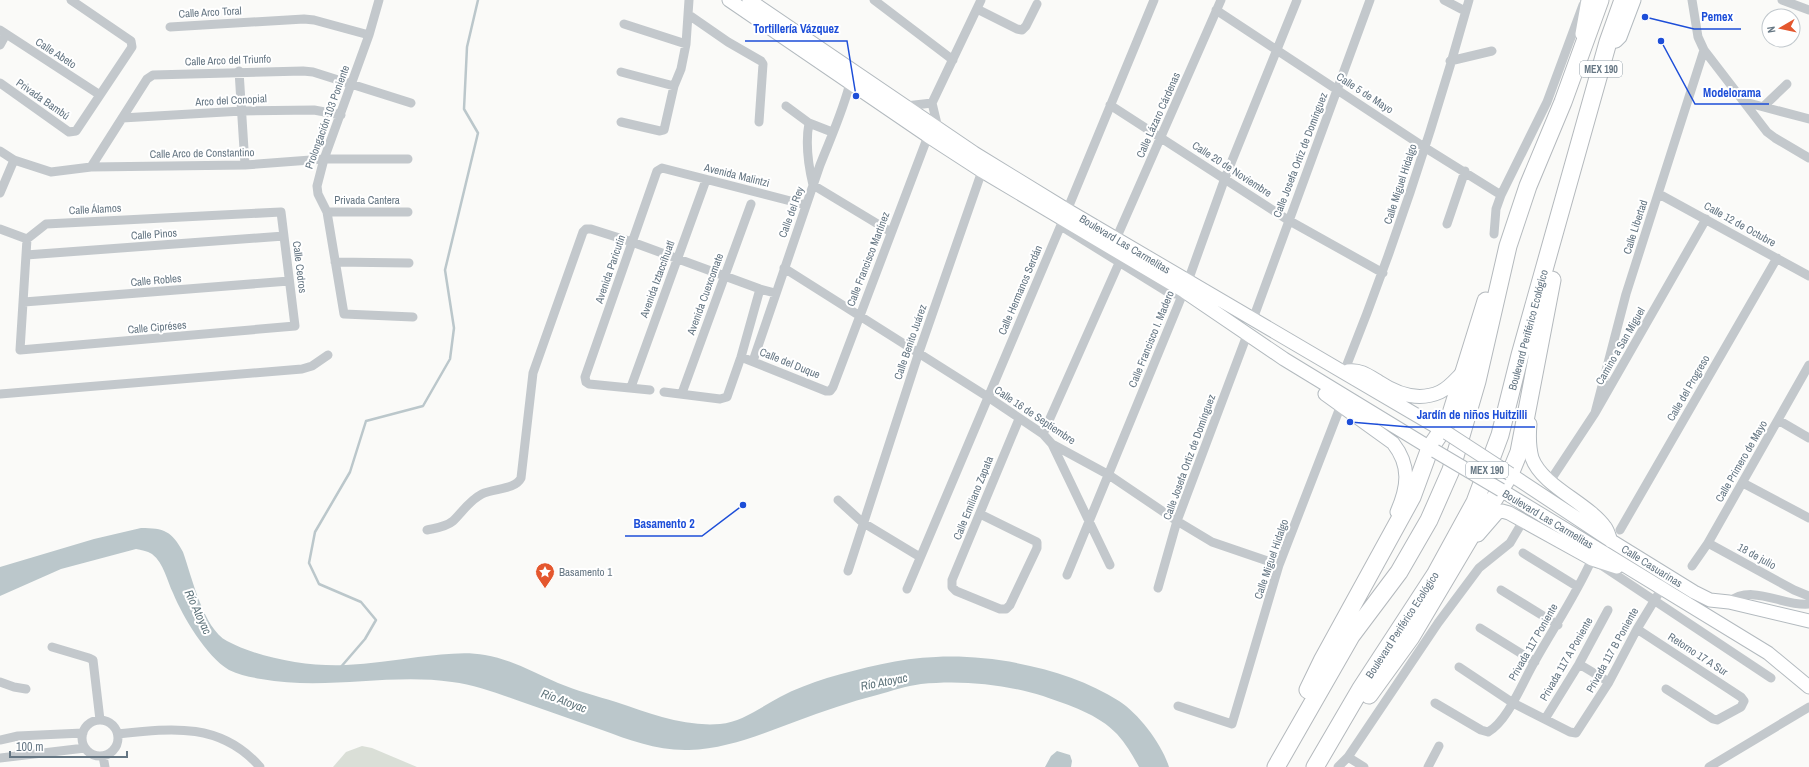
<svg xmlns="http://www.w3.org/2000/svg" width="1809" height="767" viewBox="0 0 1809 767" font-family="'Archivo Narrow',sans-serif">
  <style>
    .green { fill: #dadfd7 }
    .water { fill: #bbc7cb }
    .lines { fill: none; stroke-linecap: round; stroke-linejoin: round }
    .stream { stroke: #bbc7cb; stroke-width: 2.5 }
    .secondary-casing { stroke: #b3babf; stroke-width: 15 }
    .highway-casing { stroke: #b4b9bd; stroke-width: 19 }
    .street { stroke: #c3c8cc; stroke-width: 9 }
    .secondary { stroke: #fff; stroke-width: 13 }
    .highway { stroke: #fff; stroke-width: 17 }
    .secondary-bridge-casing { stroke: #b3babf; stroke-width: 15; stroke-linecap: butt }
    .secondary-bridge { stroke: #fff; stroke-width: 13 }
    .labels { text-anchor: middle; stroke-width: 4; stroke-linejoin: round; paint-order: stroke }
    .shield { fill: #fff; stroke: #939fa8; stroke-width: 1 }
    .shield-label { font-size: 10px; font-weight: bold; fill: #657683 }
    .street-label { font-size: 11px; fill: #657683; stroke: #fff }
    .poi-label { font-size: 11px; fill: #657683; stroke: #fff; text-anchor: start }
    .water-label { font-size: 12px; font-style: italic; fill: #60757c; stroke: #fff }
    .leader { fill: none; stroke: #1d4ed8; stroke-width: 1.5 }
    .callout-dot { fill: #1d4ed8; stroke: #fff; stroke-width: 1.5 }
    .callout-label { font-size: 12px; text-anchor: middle; font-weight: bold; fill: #1d4ed8; stroke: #fff; stroke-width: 4; stroke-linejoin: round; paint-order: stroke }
  </style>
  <rect width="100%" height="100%" fill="#fafaf8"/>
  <path class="green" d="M362 746 372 748 417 767H333L346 752Z"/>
  <path class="water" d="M141 528C164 528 172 531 183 552 192 577 203 628 227 641 259 658 309 667 346 665 370 664 394 660 418 657 440 655 463 651 485 655 510 659 535 673 558 683 577 691 597 696 616 702 649 713 684 727 720 724 742 722 761 707 780 697 795 689 811 683 827 678 862 668 900 658 936 657 993 654 1070 669 1119 701 1139 714 1162 744 1169 767H1139C1133 756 1126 744 1117 734 1098 714 1069 705 1043 696 1005 684 961 680 921 684 906 686 891 691 877 695 850 702 823 711 797 721 762 734 727 749 689 750 658 751 629 740 602 730 575 721 549 711 522 702 499 694 476 685 452 682 388 673 326 691 261 679 250 677 239 675 229 670 206 656 183 617 173 593 167 581 164 563 152 554 147 551 141 550 136 549L61 569 0 596V567L94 539Z
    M1057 751 1070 755 1072 761 1071 767H1045L1051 756Z"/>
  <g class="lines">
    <path class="stream" d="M340 668 365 639 376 620 361 602 319 584 309 563 315 532 350 472 366 421 423 406 450 359 454 328 445 270 478 133 464 109 467 47 478 0"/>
    <defs>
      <path id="secondary" d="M729 0 928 136 982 171 1184 291 1284 359 1435 451
        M749 0 974 153 1067 210 1447 433
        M1582 34 1588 0
        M1608 42 1616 41 1620 37 1634 0
        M1348 371C1360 369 1369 376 1379 382 1397 394 1418 402 1440 392 1449 388 1456 379 1463 372
        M1325 394 1393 443C1411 466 1408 487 1397 512
        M1530 424C1529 435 1529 447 1532 458 1542 486 1588 503 1605 527 1608 531 1609 536 1611 541
        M1510 474 1613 542 1694 592 1710 600 1729 602 1809 621
        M1501 490 1768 653 1809 687
        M1478 535 1497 513 1502 511 1509 513 1592 559 1617 567"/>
      <path id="highway" d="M1308 690 1323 659 1412 497 1430 448 1449 420 1486 301
        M1369 695 1411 637 1475 529 1510 474 1519 452 1552 280
        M1276 767 1351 636 1399 572 1429 520 1451 470 1477 381 1508 246 1528 186 1563 102 1600 0
        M1315 767 1360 690 1435 575 1475 502 1500 435 1520 355 1608 42 1623 0"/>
    </defs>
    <use href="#secondary" class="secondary-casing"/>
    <use href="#highway" class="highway-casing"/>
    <path class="street" d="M379 0 369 35 324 159 317 186 318 194 327 212 344 314 413 317
      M874 0 953 60
      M1444 0 1465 11
      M1692 0 1698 37 1704 50 1767 132 1775 138 1809 158
      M1782 0 1809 10
      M977 9 1017 29 1022 30 1026 26 1037 4
      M1216 10 1424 147 1501 195
      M689 15 728 42 761 61 763 64 759 122
      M624 24 686 44
      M170 27 304 19 314 20 369 35
      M0 30 100 95
      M0 45 6 34
      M1450 61 1492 51
      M239 71 245 165
      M621 72 674 86
      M0 83 69 132 76 131 132 47 131 41 71 0
      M1745 102 1809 119
      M932 103 981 0
      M1110 105 1288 220 1383 273
      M786 106 809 123 832 132
      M906 106 932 103 938 128
      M1764 106 1787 84
      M122 118 242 111 314 110 341 115
      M621 122 660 131 664 130 674 86 681 69 686 44 689 0
      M809 123C805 144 808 164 813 185L891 232
      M0 151 14 160 51 172 91 167 245 165 324 159H408
      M91 167 147 79 153 75 303 71 313 72 411 103
      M0 193 14 160
      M1659 194 1809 276
      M281 212 295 326 20 350 27 239 46 224Z
      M327 212H408
      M1063 219 1064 228 1169 293 1176 294 1184 291
      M1447 224 1465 171
      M0 229 27 239
      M1494 234 1496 209 1501 195 1547 102 1583 5
      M1116 239 1221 0
      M26 255 284 236
      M335 262 409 263
      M784 268 988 397 1043 434 1052 444 1109 475 1177 521 1212 542 1279 565
      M24 302 289 281
      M1253 319 1370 0
      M741 357 826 391H830L833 387 928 136
      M753 361C775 295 798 230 820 165 831 137 844 109 851 79
      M1344 372C1393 250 1434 126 1469 0
      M631 387 706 180
      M650 390 589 384 586 382 585 377 657 171 662 168 806 205
      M664 392 720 399 727 397 741 357 760 289
      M682 393 751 204
      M0 394 302 369 312 366 328 355
      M1595 413 1626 294 1704 50
      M1778 420 1809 438
      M1043 434 1119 263
      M1052 444 1110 565
      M1550 481 1595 413 1706 219
      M1743 483 1809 518
      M838 500 862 522 920 557
      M980 514 1037 542V548L1010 605 1006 609H1000L956 591 952 587V580L1019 419
      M427 530C436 528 446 527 453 521 463 511 470 500 482 494 494 488 515 490 521 478L533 373 583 232 586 229H591L632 242 760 289 775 293
      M1620 530 1777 258
      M1708 543 1794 590 1809 596
      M1523 553 1578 587
      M1692 566 1708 543 1809 365
      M848 571 918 355 982 171
      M1067 575 1188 281 1225 178 1297 0
      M1158 588 1177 521 1247 335
      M907 589 1061 225 1154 0
      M1501 590 1558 625
      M1729 602C1752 583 1784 607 1809 604
      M1480 628 1535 662
      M1637 629 1741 697 1744 701 1741 707 1717 720 1713 719 1666 689
      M52 647 89 658 93 660 100 720
      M1579 664 1609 682
      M1459 667 1513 703 1570 732 1576 733 1609 682 1637 629 1668 578
      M0 682 14 687 26 689
      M1435 703 1481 730 1488 732C1508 721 1523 681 1535 661 1554 627 1576 595 1592 559L1771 678
      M1178 706 1232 724 1279 565 1341 405
      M1545 719 1579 664 1608 610
      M82 738a18 18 0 1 1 36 0a18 18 0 1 1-36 0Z
      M118 734C172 728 221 722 260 767
      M0 740 18 736 83 733
      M103 756 105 767
      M1348 757 1364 767
      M0 758 85 748
      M1338 767 1348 757 1438 623 1479 568 1510 543 1523 521
      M1428 767 1439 746
      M1709 767 1809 707"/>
    <use href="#secondary" class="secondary"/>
    <use href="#highway" class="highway"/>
    <defs>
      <path id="secondary-bridge" d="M1447 433 1510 474
        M1435 451 1501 490"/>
    </defs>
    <use href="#secondary-bridge" class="secondary-bridge-casing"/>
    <use href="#secondary-bridge" class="secondary-bridge"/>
  </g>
  <defs>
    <symbol id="sight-pin" viewBox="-11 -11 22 30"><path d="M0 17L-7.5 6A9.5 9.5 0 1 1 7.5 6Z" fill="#e4572e" stroke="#fff"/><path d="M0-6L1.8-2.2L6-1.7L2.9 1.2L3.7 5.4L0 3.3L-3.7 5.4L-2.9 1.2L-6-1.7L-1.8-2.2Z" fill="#fff"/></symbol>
  </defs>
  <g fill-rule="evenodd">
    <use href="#sight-pin" x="534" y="561" width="22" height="30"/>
  </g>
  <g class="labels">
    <g class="shield">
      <rect x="1580" y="61" width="42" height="16" rx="3"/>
      <rect x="1466" y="462" width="42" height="16" rx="3"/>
    </g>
    <g class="shield-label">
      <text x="1601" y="73">MEX 190</text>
      <text x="1487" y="474">MEX 190</text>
    </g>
    <g class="street-label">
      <text transform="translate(210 12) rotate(-3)" y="4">Calle Arco Toral</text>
      <text transform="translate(56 53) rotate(33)" y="4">Calle Abeto</text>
      <text transform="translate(228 60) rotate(-2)" y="4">Calle Arco del Triunfo</text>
      <text transform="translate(1365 93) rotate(33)" y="4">Calle 5 de Mayo</text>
      <text transform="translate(43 99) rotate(35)" y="4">Privada Bambú</text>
      <text transform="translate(231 100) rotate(-3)" y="4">Arco del Conopial</text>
      <text transform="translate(1158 115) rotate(-66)" y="4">Calle Lázaro Cárdenas</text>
      <text transform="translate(327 117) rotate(-70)" y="4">Prolongación 103 Poniente</text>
      <text transform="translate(202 153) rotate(-1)" y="4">Calle Arco de Constantino</text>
      <text transform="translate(1300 155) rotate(-69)" y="4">Calle Josefa Ortiz de Domínguez</text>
      <text transform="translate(1232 169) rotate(33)" y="4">Calle 20 de Noviembre</text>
      <text transform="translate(737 175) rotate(14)" y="4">Avenida Malintzi</text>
      <text transform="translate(1400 184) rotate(-72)" y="4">Calle Miguel Hidalgo</text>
      <text x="367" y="204">Privada Cantera</text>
      <text transform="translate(95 209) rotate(-3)" y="4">Calle Álamos</text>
      <text transform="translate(791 212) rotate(-70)" y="4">Calle del Rey</text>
      <text transform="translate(1740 224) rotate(29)" y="4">Calle 12 de Octubre</text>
      <text transform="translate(1635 227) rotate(-72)" y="4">Calle Libertad</text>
      <text transform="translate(154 234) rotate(-4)" y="4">Calle Pinos</text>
      <text transform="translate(1125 244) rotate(31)" y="4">Boulevard Las Carmelitas</text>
      <text transform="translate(868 259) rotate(-69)" y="4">Calle Francisco Martínez</text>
      <text transform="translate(300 267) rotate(83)" y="4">Calle Cedros</text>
      <text transform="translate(610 269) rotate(-71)" y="4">Avenida Paricutín</text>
      <text transform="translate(657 279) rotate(-70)" y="4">Avenida Iztaccíhuatl</text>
      <text transform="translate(156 280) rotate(-5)" y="4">Calle Robles</text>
      <text transform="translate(1020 290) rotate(-67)" y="4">Calle Hermanos Serdán</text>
      <text transform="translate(705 294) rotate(-70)" y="4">Avenida Cuexcomate</text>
      <text transform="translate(157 327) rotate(-5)" y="4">Calle Cipréses</text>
      <text transform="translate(1528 330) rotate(-75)" y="4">Boulevard Periférico Ecológico</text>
      <text transform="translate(1151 339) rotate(-68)" y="4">Calle Francisco I. Madero</text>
      <text transform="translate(910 342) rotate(-71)" y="4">Calle Benito Juárez</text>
      <text transform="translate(1620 346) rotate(-60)" y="4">Camino a San Miguel</text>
      <text transform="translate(790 363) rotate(22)" y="4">Calle del Duque</text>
      <text transform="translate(1688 388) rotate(-60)" y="4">Calle del Progreso</text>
      <text transform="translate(1035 415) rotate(34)" y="4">Calle 16 de Septiembre</text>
      <text transform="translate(1189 457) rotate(-70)" y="4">Calle Josefa Ortiz de Domínguez</text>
      <text transform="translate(1741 461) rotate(-60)" y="4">Calle Primero de Mayo</text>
      <text transform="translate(973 498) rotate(-68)" y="4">Calle Emiliano Zapata</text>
      <text transform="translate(1548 519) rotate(31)" y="4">Boulevard Las Carmelitas</text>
      <text transform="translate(1757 556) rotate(29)" y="4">18 de julio</text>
      <text transform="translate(1271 559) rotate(-71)" y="4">Calle Miguel Hidalgo</text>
      <text transform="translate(1652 566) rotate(32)" y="4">Calle Casuarinas</text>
      <text transform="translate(1402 625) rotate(-57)" y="4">Boulevard Periférico Ecológico</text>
      <text transform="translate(1533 642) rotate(-60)" y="4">Privada 117 Poniente</text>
      <text transform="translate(1612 650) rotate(-61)" y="4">Privada 117 B Poniente</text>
      <text transform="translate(1698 654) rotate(33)" y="4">Retorno 17 A Sur</text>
      <text transform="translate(1566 659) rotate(-60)" y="4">Privada 117 A Poniente</text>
    </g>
    <g class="poi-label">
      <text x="559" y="576">Basamento 1</text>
    </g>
    <g class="water-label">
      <text transform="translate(198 612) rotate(65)" y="4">Río Atoyac</text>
      <text transform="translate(884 682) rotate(-11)" y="4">Río Atoyac</text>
      <text transform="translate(564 701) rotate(20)" y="4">Río Atoyac</text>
    </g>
  </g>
  <path class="leader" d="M1645 17L1694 29H1741M856 96L847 41H745M1661 41L1695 104H1769M1350 422L1409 427H1535M743 505L702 536H625"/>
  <g class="callout-dot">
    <circle cx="1645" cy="17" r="4"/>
    <circle cx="856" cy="96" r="4"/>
    <circle cx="1661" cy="41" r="4"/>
    <circle cx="1350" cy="422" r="4"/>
    <circle cx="743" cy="505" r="4"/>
  </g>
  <g class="callout-label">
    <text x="1717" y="21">Pemex</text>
    <text x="796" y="33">Tortillería Vázquez</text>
    <text x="1732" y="97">Modelorama</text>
    <text x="1472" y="419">Jardín de niños Huitzilli</text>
    <text x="664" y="528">Basamento 2</text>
  </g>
  <g transform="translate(1781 28) rotate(261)"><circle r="19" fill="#ffffff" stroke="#c1c8cd"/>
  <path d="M0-3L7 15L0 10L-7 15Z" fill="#e4572e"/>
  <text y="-6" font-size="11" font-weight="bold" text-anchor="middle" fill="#657683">N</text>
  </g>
  <path d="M10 751v6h117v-6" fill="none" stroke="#657683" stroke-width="2"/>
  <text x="16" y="751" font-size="12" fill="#657683" stroke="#ffffff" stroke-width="3" paint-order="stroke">100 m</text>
</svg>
